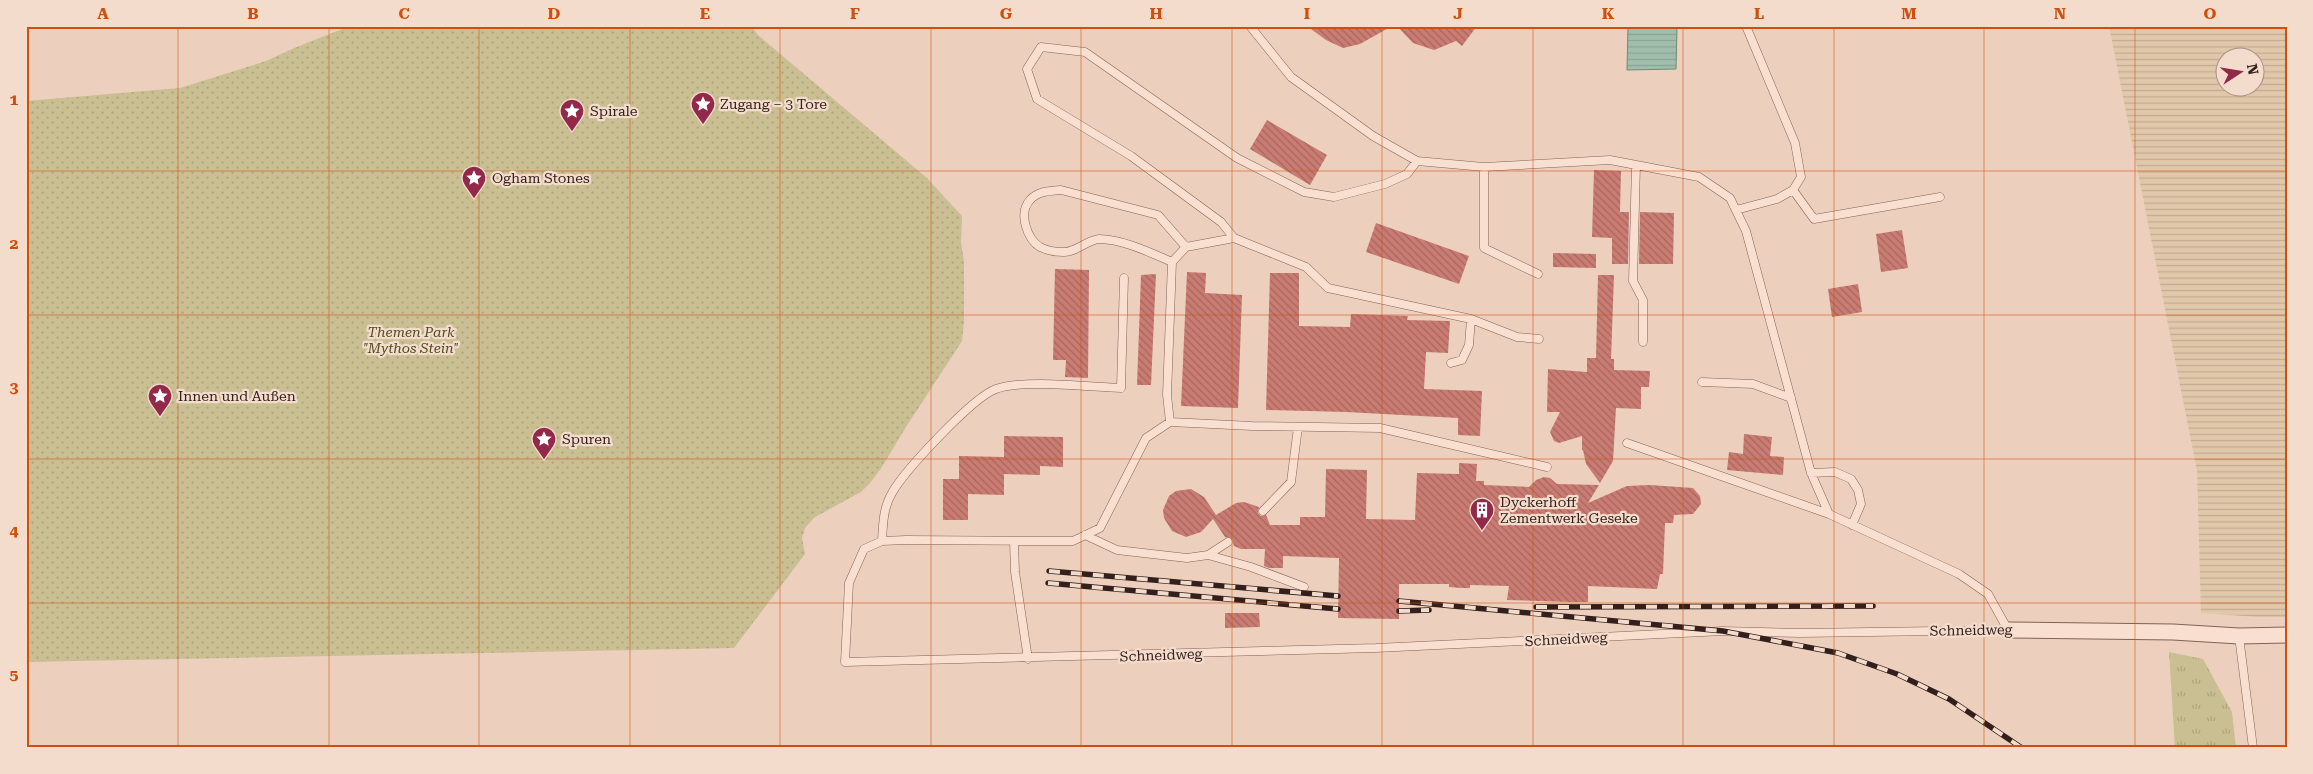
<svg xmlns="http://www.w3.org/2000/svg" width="2313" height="774" viewBox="0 0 2313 774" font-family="'Roboto Serif',serif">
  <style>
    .farmland { fill: url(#farmland-rules); fill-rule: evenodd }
    .grass { fill: url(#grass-tufts) }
    .park { fill: url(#park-dots) }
    .water { fill: url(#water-rules); stroke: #698b78 }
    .building { fill: url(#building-back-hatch) }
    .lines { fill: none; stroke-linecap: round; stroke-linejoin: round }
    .lane-casing { stroke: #846157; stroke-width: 9 }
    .street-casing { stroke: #846157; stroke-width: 17 }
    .lane { stroke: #f8dfd0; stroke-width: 8 }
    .street { stroke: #f8dfd0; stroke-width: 15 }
    .rail-casing { stroke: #331f1b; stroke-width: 5.5 }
    .rail { stroke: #f4dccc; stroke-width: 4; stroke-dasharray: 11; stroke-linecap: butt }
    .grid { fill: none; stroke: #cd500e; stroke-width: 1; stroke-opacity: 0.55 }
    .labels { text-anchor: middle; stroke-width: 4.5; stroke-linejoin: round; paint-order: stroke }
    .poi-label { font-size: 14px; fill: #331f1b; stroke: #f4dccc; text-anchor: start }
    .park-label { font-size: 14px; font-style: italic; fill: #4f4d22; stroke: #f4dccc }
    .street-label { font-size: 14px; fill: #331f1b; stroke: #f4dccc }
    .neatline { fill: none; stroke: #cd500e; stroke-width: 2 }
    .grid-label { font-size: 16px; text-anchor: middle; font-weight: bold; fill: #cd500e }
  </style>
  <defs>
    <pattern id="farmland-rules" width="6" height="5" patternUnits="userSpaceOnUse" patternTransform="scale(1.25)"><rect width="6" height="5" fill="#e2c8ab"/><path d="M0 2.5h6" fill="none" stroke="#c2ab93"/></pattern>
    <pattern id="grass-tufts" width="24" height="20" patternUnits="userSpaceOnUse" patternTransform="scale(1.25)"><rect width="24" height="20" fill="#cabf92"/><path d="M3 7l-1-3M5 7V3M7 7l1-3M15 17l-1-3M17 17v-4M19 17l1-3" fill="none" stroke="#aea47d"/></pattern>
    <pattern id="park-dots" width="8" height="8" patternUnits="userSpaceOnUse" patternTransform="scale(1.25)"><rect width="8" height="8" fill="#cabf92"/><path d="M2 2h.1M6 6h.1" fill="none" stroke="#aea47d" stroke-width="1.8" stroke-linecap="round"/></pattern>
    <pattern id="water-rules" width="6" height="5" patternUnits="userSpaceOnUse" patternTransform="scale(1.25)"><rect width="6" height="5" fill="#a1beac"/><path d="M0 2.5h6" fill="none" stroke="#8ba393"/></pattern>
    <pattern id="building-back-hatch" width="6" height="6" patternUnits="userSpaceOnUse" patternTransform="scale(1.25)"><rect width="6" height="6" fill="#ca7c73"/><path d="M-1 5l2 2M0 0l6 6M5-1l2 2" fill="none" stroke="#a5655e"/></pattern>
  </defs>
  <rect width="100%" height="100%" fill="#ecd0bd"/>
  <path class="farmland" d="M2109 26H2287V617H2257L2201 613 2197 471ZM2226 58H2256V88H2226Z"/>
  <path class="grass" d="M2169 652 2203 659 2232 712 2236 748H2175Z"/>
  <path class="park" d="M350 26H751L758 35 927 178 962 216 961 242 964 262V321L962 341 906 427 880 470 870 483 861 492 815 517 805 528 802 538 805 554 734 648 26 662V101L180 88 266 61 294 48Z"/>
  <path class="water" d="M1628 26H1677L1676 69 1627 70Z"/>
  <path class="building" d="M1307 26H1392L1360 44 1343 48 1326 40Z
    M1397 26H1477L1462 46 1456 41 1434 50 1413 43Z
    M1267 120 1327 155 1310 185 1250 149Z
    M1594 170 1621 171 1620 212H1629L1628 264H1612V238L1592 237Z
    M1640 212 1674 213 1673 264H1639Z
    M1376 223 1469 256 1459 284 1366 252Z
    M1902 230 1908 268 1881 272 1876 234Z
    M1553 253 1596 254V268L1553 267Z
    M1055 269 1089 270 1088 378 1065 377 1066 360H1053Z
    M1187 272 1206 273 1205 293 1242 295 1238 408 1181 406Z
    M1270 273H1299V326L1350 327 1351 314 1408 316 1407 320 1450 321 1448 353 1426 352 1424 389 1482 391 1480 436 1458 435V418L1346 412 1266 410Z
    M1156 274 1151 385H1137L1141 275Z
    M1598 275H1614L1611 359H1614V370L1650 371 1649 387H1641V409L1616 408 1613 461 1600 483 1586 464 1583 450H1582V436L1559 443 1554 441 1550 432 1560 412H1547L1548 369 1587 372V358H1596Z
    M1858 284 1862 312 1832 317 1828 289Z
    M1744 434 1772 437 1770 456 1784 457 1783 475 1727 470 1729 452 1743 454Z
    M1004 436 1063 437V467L1040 466V475L1004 474V495L968 494V520H943V479H959V456L1004 457Z
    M1459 463 1477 464 1476 481H1484V485L1529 487 1536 480 1544 477 1550 478 1557 484 1599 485 1588 503 1627 486 1650 485 1693 488 1700 496 1701 504 1693 514 1674 515 1673 523H1665L1663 574H1660L1657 589 1588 586V602H1570L1507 600 1509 586 1470 585V588H1461L1449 587V584H1399V619L1338 618 1339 558 1283 556V568H1269L1264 566 1265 549H1241L1234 546 1232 539 1225 537 1213 519 1201 532 1186 537 1172 531 1164 518 1163 510 1169 496 1176 491 1191 489 1204 497 1216 515 1236 503 1244 502 1259 507 1258 513 1261 516 1266 515 1270 525H1300V517H1325L1326 469 1367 470 1366 519 1415 520 1417 473 1459 474Z
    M1225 613H1259L1260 627 1225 628Z"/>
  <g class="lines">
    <defs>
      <path id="lane" d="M1250 26 1291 77 1373 136 1417 161 1484 167 1610 160 1699 177 1730 198 1746 231 1811 473 1829 514 1959 574 1988 594 2008 630 1800 633 1723 631 1376 648 845 662 849 583 864 549 882 541 906 540 1073 541 1100 528 1146 438 1170 422 1252 426 1380 428 1547 467
        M1417 161 1407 174 1385 184 1334 197 1304 192 1237 158 1085 52 1041 47 1027 69 1037 99 1131 156 1221 222 1234 238 1306 267 1328 288 1471 319 1517 337 1539 339
        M1636 165 1633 281 1643 300V342
        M1484 167V248L1538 274
        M1793 190 1814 219 1940 197
        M1736 210 1777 199 1793 190 1801 177 1795 143 1746 26
        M1186 247 1234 238
        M1451 363 1462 360 1469 345 1471 319
        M1702 382 1753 384 1791 398
        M1170 422 1167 395 1172 262C1151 253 1122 239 1099 239 1087 240 1075 253 1063 252 1056 252 1046 250 1040 247 1027 239 1018 213 1030 200 1038 191 1049 191 1061 190L1158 215 1186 247 1172 262
        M1627 443 1829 514
        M1811 473 1835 472 1851 479 1858 490 1861 504 1852 525
        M1263 511 1291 482 1298 427
        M1085 535 1117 550 1187 558 1208 555 1228 542
        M882 541C883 525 883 508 892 493 905 470 973 397 996 389 1024 379 1090 387 1121 388L1124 278
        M1014 542 1015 572 1028 659
        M1208 555 1251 567 1304 587
        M2239 636 2253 748"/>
      <path id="street" d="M2008 630 2173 632 2239 636 2287 635"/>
    </defs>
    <use href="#lane" class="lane-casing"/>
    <use href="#street" class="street-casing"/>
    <use href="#lane" class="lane"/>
    <use href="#street" class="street"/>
    <defs>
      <path id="rail" d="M1049 571 1338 596
        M1048 583 1338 609
        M1399 601 1723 631 1838 653 1897 674 1949 699 2022 748
        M1536 607 1873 606
        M1399 611 1429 610"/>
    </defs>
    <use href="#rail" class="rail-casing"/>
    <use href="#rail" class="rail"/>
  </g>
  <path class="grid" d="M178 26V748M329 26V748M479 26V748M630 26V748M780 26V748M931 26V748M1081 26V748M1232 26V748M1382 26V748M1533 26V748M1683 26V748M1834 26V748M1984 26V748M2135 26V748M26 171H2287M26 315H2287M26 459H2287M26 603H2287"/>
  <defs>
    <symbol id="sight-pin" viewBox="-11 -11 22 30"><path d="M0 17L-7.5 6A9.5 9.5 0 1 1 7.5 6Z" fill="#92284a" stroke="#f4dccc"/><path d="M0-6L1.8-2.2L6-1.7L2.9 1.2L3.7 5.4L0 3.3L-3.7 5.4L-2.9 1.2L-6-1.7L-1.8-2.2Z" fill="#fff"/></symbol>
    <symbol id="building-pin" viewBox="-11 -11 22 30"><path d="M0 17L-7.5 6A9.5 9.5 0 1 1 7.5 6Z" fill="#92284a" stroke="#f4dccc"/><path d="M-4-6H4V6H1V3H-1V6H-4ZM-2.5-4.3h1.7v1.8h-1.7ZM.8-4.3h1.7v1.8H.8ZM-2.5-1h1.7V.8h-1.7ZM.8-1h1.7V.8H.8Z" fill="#fff"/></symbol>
  </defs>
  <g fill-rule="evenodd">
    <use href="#sight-pin" x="689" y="90" width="28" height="38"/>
    <use href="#sight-pin" x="558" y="97" width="28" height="38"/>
    <use href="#sight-pin" x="460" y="164" width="28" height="38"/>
    <use href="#sight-pin" x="146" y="382" width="28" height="38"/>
    <use href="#sight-pin" x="530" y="425" width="28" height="38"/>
    <use href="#building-pin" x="1468" y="496" width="28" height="38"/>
  </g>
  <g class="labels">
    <g class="poi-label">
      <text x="720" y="109">Zugang – 3 Tore</text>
      <text x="590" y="116">Spirale</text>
      <text x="492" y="183">Ogham Stones</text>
      <text x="178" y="401">Innen und Außen</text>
      <text x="562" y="444">Spuren</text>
      <text x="1500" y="507">Dyckerhoff<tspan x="1500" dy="16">Zementwerk Geseke</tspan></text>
    </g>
    <g class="park-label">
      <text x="411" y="337">Themen Park<tspan x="411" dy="16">"Mythos Stein"</tspan></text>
    </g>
    <g class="street-label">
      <text transform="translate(1971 630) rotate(-1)" y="5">Schneidweg</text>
      <text transform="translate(1566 639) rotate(-3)" y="5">Schneidweg</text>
      <text transform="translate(1161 655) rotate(-2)" y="5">Schneidweg</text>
    </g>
  </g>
  <rect width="2313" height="774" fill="none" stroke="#f4dccc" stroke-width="55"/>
  <g transform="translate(2240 72) rotate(78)"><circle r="24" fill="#f4dccc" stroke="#a79085"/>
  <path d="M0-4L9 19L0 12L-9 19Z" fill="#92284a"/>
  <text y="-8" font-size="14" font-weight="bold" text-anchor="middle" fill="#331f1b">N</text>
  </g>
  <rect x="28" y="28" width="2258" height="718" class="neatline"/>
  <g class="grid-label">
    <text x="103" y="19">A</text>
    <text x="253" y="19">B</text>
    <text x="404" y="19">C</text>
    <text x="554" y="19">D</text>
    <text x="705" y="19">E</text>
    <text x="855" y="19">F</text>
    <text x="1006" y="19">G</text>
    <text x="1156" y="19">H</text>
    <text x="1307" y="19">I</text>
    <text x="1458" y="19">J</text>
    <text x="1608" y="19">K</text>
    <text x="1759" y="19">L</text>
    <text x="1909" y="19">M</text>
    <text x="2060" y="19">N</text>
    <text x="2210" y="19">O</text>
    <text x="14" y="105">1</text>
    <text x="14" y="249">2</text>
    <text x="14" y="393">3</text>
    <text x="14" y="536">4</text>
    <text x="14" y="680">5</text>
  </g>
</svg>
